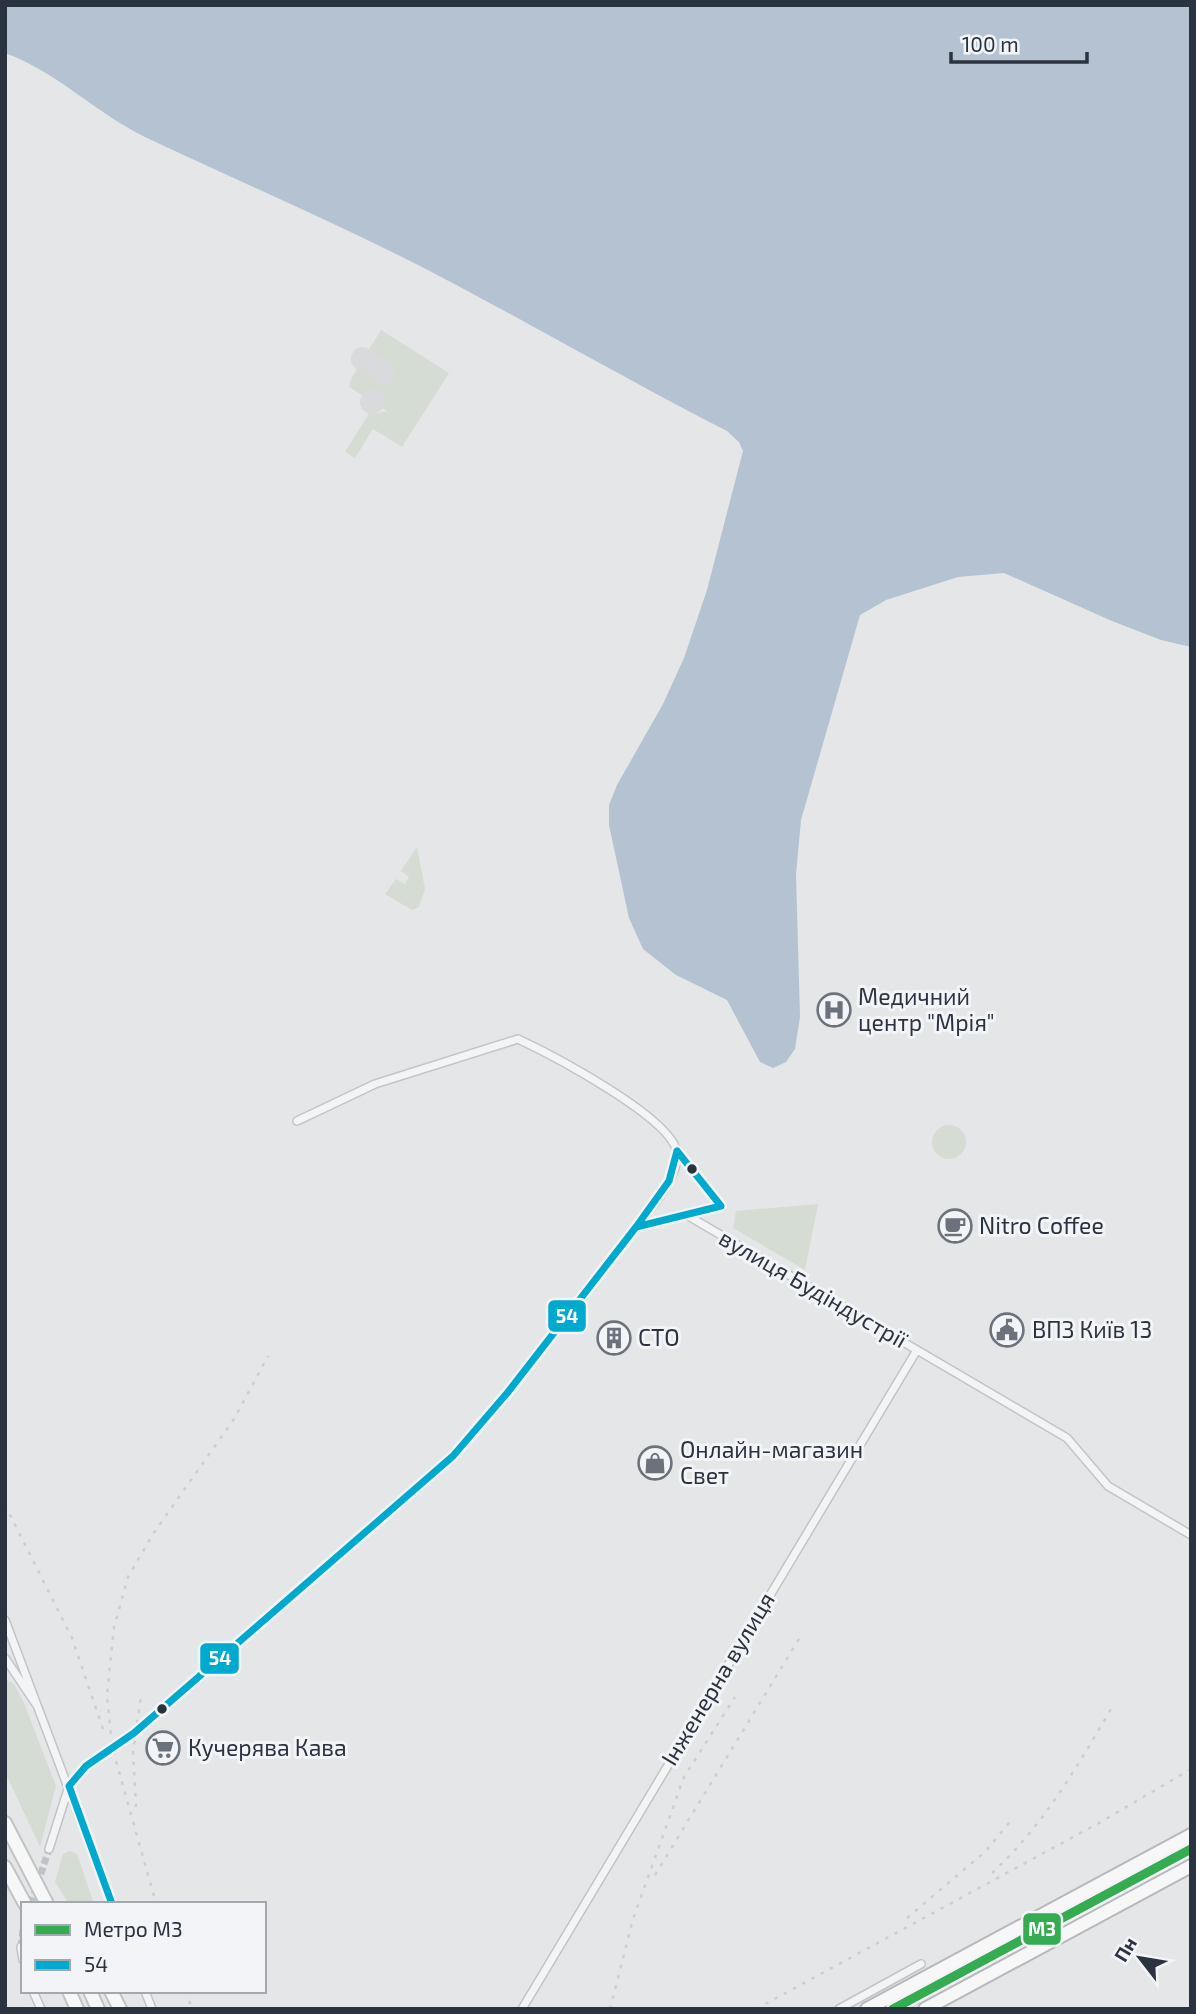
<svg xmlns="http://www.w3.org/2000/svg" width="1196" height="2014" viewBox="0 0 1196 2014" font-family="'Exo 2',sans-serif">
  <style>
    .green { fill: #d5dcd4 }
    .water { fill: #b4c2d1 }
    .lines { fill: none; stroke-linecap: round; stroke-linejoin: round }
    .taxiway { stroke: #d8dadc; stroke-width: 24 }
    .minor-tunnel { stroke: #bfc2c6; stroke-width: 7; stroke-dasharray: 7 3.5; stroke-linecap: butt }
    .minor-casing { stroke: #c2c4c6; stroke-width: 10 }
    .primary-casing { stroke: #c1c3c5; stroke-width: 16 }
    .trunk-casing { stroke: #b6b9bc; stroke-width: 16 }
    .minor { stroke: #f3f4f5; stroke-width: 7 }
    .primary { stroke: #f7f7f7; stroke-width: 12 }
    .trunk { stroke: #f7f7f7; stroke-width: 12 }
    .rail { stroke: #ccced0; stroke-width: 2.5; stroke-dasharray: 3.5 7; stroke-linecap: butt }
    .bus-1-casing { stroke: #f2f4f7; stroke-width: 12 }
    .bus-1 { stroke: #00a9ce; stroke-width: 7 }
    .metro-1-casing { stroke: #f2f4f7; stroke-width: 14 }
    .metro-1 { stroke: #35ab52; stroke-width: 9 }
    .bus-dot { fill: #2c3340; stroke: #f2f4f7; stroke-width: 2.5 }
    .labels { text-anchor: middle; stroke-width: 6; stroke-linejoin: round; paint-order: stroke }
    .poi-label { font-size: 23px; fill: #2c3340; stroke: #f2f4f7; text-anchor: start }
    .street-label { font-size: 23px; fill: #2c3340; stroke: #f2f4f7 }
    .line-badge { stroke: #f2f4f7; stroke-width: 2.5 }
    .badge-label { font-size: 19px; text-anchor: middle; font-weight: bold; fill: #fff }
  </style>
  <rect width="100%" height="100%" fill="#e4e6e8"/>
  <path class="green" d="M381 330 449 373 402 447 373 429 355 458 345 452 370 412 374 414 387 411 349 387 351 379Z
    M417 847 425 889 419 907 412 910 385 894 396 879 405 884 409 877 401 871Z
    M932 1142a17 17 0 1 1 34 0a17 17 0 1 1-34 0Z
    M818 1204 805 1270 733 1228 736 1211Z
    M5 1679 14 1684 24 1703 56 1786 40 1847 5 1772Z
    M70 1851 77 1854 94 1904H69L55 1882 63 1854Z"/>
  <path class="water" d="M5 5H1191V647L1161 640 1112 621 1004 573 958 577 886 600 860 615 801 820 796 874 800 1017 795 1049 786 1062 773 1068 760 1062 727 1000 676 975 643 949 629 918 609 825V805L617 785 663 704 684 658 707 590 743 451 739 442 727 431C625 379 526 321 424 268 332 221 238 181 145 137 96 113 57 72 5 53Z"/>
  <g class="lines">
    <path class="taxiway" d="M363 359 383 372
      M372 402 373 400"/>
    <path class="minor-tunnel" d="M31 1904 49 1849
      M21 1947 23 1930"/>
    <defs>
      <path id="minor" d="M297 1121 375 1084 518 1039C550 1054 673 1118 677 1153 679 1178 650 1209 636 1227
        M5 1620 112 1904
        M5 1658 36 1704
        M49 1849 69 1786 86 1766 134 1733 453 1456 508 1392 636 1227 685 1214 1067 1438 1108 1486 1191 1535
        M21 1947 23 1960
        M33 1991 41 2009
        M145 1991 152 2009
        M522 2009 917 1350
        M839 2009 921 1964
        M898 2009 1191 1852"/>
      <path id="primary" d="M5 1823 47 1904
        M5 1867 25 1904
        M69 1991 77 2009
        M90 1991 98 2009
        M111 1991 120 2009"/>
      <path id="trunk" d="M867 2009 1191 1835
        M925 2009 1191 1866"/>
    </defs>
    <use href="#minor" class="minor-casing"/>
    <use href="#primary" class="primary-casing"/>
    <use href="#trunk" class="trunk-casing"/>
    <use href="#minor" class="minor"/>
    <use href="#primary" class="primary"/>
    <use href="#trunk" class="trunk"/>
    <path class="rail" d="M5 1505 72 1638 103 1729
      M136 1807 133 1752 141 1696
      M992 1873C1045 1824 1078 1765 1114 1704
      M655 1875 802 1634
      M154 1896 112 1747 107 1695 114 1627 128 1577 153 1534 234 1419 268 1356
      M907 1918 986 1851 1013 1818
      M186 1991 192 2009
      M610 2009 633 1919 684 1777 735 1697
      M756 2009 1099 1823 1191 1769"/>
    <defs>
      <path id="bus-1" d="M636 1227 669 1181 677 1151
        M112 1904 69 1786 86 1766 134 1733 453 1456 508 1392 636 1227 721 1206 677 1151"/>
    </defs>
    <use href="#bus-1" class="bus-1-casing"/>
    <use href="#bus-1" class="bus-1"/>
    <defs>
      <path id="metro-1" d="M893 2009 1191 1849"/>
    </defs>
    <use href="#metro-1" class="metro-1-casing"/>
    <use href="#metro-1" class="metro-1"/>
  </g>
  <defs>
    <symbol id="hospital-ring" viewBox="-11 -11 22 22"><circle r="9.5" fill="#f2f4f7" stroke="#6c727b" stroke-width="1.5"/><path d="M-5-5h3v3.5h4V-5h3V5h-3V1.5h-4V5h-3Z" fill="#6c727b"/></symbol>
    <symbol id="cafe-ring" viewBox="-11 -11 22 22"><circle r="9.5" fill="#f2f4f7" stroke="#6c727b" stroke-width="1.5"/><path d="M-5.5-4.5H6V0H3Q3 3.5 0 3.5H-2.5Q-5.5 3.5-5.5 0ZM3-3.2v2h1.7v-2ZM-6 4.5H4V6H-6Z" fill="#6c727b"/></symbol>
    <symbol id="civic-ring" viewBox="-11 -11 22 22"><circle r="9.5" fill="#f2f4f7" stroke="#6c727b" stroke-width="1.5"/><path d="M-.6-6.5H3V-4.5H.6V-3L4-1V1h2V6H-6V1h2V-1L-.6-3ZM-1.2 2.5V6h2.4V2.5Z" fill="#6c727b"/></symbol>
    <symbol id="building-ring" viewBox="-11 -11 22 22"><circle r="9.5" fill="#f2f4f7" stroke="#6c727b" stroke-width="1.5"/><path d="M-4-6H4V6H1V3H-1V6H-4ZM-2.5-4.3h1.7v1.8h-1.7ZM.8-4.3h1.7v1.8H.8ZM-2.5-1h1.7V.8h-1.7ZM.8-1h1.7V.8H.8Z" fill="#6c727b"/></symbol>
    <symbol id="shop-ring" viewBox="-11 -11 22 22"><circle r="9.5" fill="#f2f4f7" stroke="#6c727b" stroke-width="1.5"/><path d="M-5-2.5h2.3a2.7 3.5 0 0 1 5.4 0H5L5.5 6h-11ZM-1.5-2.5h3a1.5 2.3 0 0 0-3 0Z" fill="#6c727b"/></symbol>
    <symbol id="supermarket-ring" viewBox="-11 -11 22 22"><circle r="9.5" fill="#f2f4f7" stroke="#6c727b" stroke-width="1.5"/><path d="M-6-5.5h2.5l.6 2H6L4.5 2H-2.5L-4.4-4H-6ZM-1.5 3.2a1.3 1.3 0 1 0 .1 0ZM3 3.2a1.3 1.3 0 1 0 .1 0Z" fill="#6c727b"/></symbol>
  </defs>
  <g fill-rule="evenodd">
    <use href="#hospital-ring" x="815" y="991" width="38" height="38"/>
    <use href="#cafe-ring" x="936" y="1207" width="38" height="38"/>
    <use href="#civic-ring" x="988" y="1311" width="38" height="38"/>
    <use href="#building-ring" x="595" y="1319" width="38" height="38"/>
    <use href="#shop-ring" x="636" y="1444" width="38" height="38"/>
    <use href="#supermarket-ring" x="144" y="1729" width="38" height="38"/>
  </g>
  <g class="bus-dot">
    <circle cx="692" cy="1169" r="6"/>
    <circle cx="162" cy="1709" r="6"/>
  </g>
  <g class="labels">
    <g class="poi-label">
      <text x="858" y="1005">Медичний<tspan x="858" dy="26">центр "Мрія"</tspan></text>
      <text x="979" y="1234">Nitro Coffee</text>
      <text x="1032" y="1338">ВПЗ Київ 13</text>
      <text x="638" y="1346">СТО</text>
      <text x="680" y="1458">Онлайн-магазин<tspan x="680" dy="26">Свет</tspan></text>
      <text x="188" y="1756">Кучерява Кава</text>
    </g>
    <g class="street-label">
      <text transform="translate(813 1289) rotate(30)" y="8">вулиця Будіндустрії</text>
      <text transform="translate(718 1679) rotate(-59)" y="8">Інженерна вулиця</text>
    </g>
  </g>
  <g class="line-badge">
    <rect x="547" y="1299" width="40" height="34" rx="7" fill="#00a9ce"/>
    <rect x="199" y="1642" width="41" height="33" rx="7" fill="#00a9ce"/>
    <rect x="1022" y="1912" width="40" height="34" rx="7" fill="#35ab52"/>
  </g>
  <g class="badge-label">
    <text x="567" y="1323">54</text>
    <text x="220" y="1665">54</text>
    <text x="1042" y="1936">M3</text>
  </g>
  <rect width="1196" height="2014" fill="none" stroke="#2c3340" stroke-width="14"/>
  <rect x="21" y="1902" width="245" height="91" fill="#f2f4f7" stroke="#a3a7ae" stroke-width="2"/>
  <rect x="35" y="1925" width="35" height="10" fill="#35ab52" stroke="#a3a7ae" stroke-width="2"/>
  <text x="84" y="1937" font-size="21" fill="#2c3340">Метро M3</text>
  <rect x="35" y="1960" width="35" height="10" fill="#00a9ce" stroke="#a3a7ae" stroke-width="2"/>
  <text x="84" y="1972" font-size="21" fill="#2c3340">54</text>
  <g transform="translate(1140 1958) rotate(301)" stroke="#f2f4f7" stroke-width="5" paint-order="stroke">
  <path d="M0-5L12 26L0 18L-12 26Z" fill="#2c3340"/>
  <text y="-10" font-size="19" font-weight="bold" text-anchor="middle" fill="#2c3340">Пн</text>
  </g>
  <path d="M951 52v10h136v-10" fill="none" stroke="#2c3340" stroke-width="3.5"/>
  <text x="962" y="52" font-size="21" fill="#2c3340" stroke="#f2f4f7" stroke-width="5" paint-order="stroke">100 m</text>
</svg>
